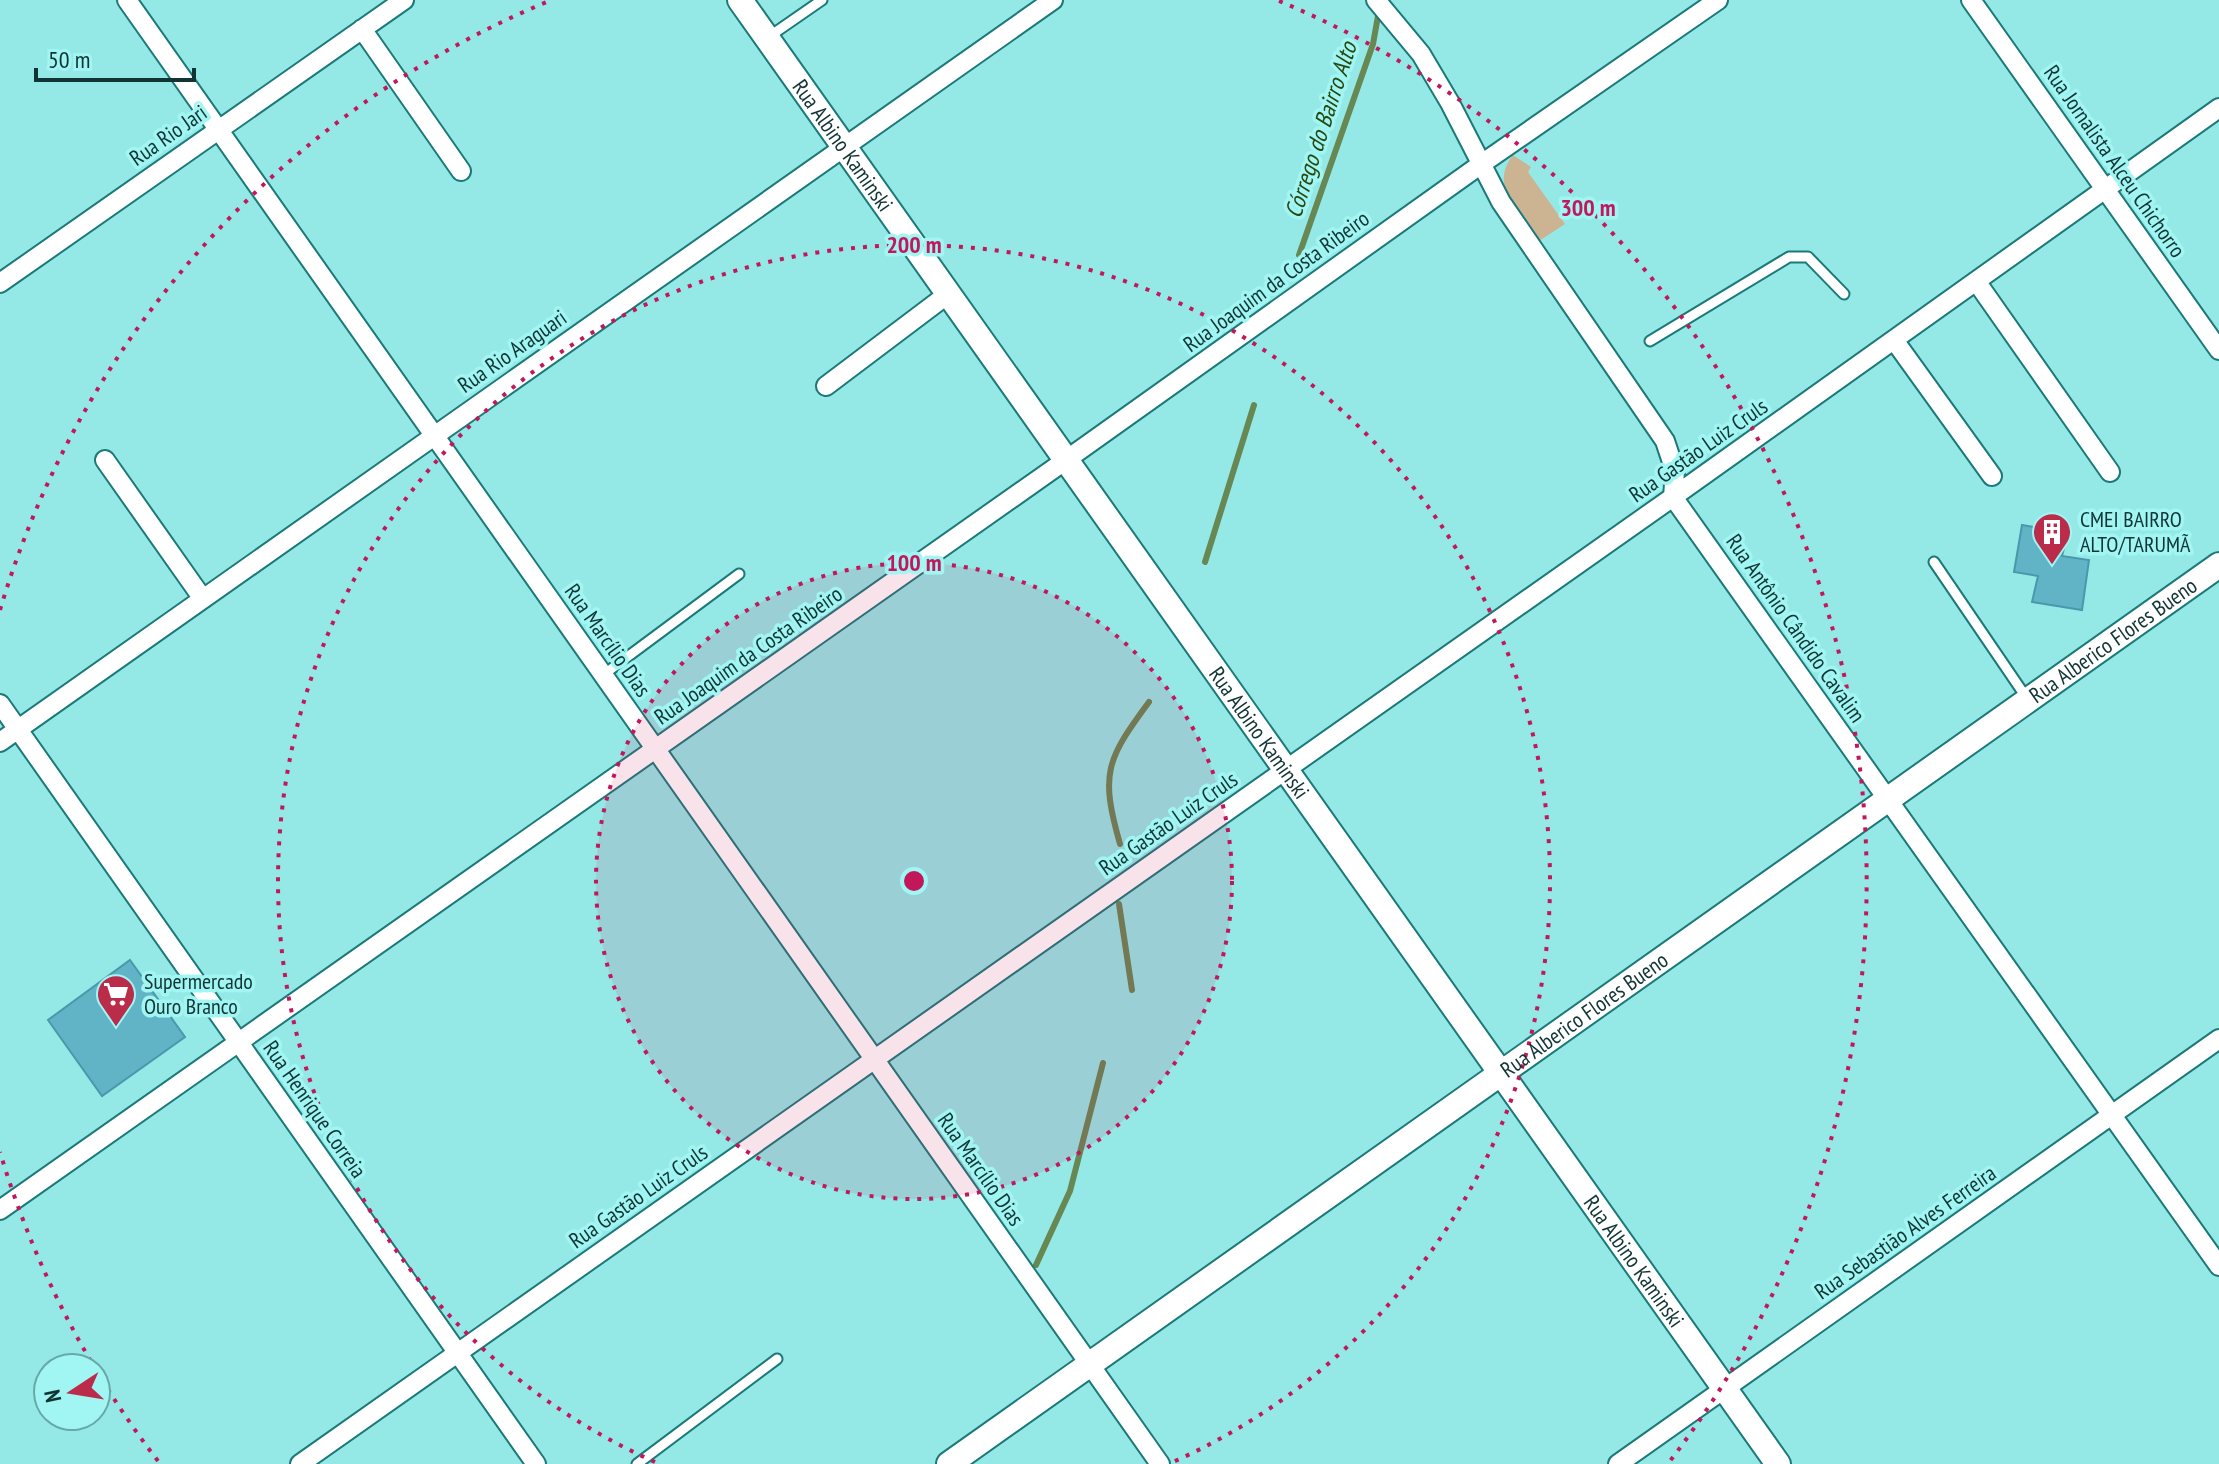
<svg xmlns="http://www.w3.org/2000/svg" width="2219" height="1464" viewBox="0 0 2219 1464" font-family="'PT Sans Narrow',sans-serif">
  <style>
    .green { fill: #ccb392 }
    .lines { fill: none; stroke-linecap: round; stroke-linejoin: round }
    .stream { stroke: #678753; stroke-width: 6 }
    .building { fill: #61b3c6; stroke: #4999aa; stroke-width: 2 }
    .lane-casing { stroke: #1c7979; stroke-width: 13 }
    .street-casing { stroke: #1c7979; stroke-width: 22 }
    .secondary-casing { stroke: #1c7979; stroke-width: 28 }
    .lane { stroke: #fff; stroke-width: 9 }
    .street { stroke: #fff; stroke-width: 18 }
    .secondary { stroke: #fff; stroke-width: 24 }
    .ring { fill: none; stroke: #c2185b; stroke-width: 4; stroke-dasharray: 4 8 }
    .labels { text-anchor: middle; stroke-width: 7; stroke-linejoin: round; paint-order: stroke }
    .street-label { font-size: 22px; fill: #113534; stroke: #a1f6f4 }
    .poi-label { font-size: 22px; fill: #113534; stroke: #a1f6f4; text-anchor: start }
    .water-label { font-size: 24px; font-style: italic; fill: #28470e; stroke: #a1f6f4 }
    .centre { fill: #c2185b; stroke: #a1f6f4; stroke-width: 4 }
    .ring-label { font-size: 24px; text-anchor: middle; font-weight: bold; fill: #c2185b; stroke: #a1f6f4; stroke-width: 7; stroke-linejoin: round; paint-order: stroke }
  </style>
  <rect width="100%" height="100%" fill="#94e9e7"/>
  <path class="green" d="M1513 155 1531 167 1528 172 1565 224 1539 241C1520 214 1488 187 1513 155Z"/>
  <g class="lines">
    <path class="stream" d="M1299 255 1373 44 1378 16
      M1205 562 1254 405
      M1120 844C1100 774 1106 760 1149 702
      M1119 904 1132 990
      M1036 1265 1070 1191 1103 1063"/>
  </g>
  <path class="building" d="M2022 525 2068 533 2062 556 2089 560 2082 610 2032 602 2038 576 2014 572Z
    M130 960 185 1037 102 1096 48 1020Z"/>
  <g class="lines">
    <defs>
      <path id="lane" d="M770 36 822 0
        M1650 341 1789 257H1808L1844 294
        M1934 562 2026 697
        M603 675 739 574
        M637 1464 777 1359"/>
      <path id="street" d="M127 0 1160 1464
        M1376 0 1421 54 1450 103 1501 202 1665 441 1675 471 1673 497 2219 1266
        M1971 0 2219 350
        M362 29 461 171
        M1976 281 2110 472
        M0 283 404 0
        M1894 340 1992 476
        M826 386 948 294
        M105 460 203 599
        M0 704 536 1464
        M0 742 1053 0
        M0 1210 1066 460 1480 165 1718 0
        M300 1464 1673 497 2219 108
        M1618 1464 2219 1039"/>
      <g id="secondary">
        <path id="s1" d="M740 0 1778 1464"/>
        <path id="s2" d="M949 1464 2219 565"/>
      </g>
    </defs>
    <use href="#lane" class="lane-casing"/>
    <use href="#street" class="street-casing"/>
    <use href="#secondary" class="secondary-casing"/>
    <use href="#lane" class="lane"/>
    <use href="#street" class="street"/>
    <use href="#secondary" class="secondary"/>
  </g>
  <circle cx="914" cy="881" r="318" fill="#c2185b" fill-opacity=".12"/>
  <g class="ring">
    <circle cx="914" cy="881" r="318"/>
    <path d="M655 1462A636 636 0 1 1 1173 1462"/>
    <path d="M158 1461A953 953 0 0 1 0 1152M0 610A953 953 0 0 1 549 1M1279 1A953 953 0 0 1 1670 1461"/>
  </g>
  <defs>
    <symbol id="building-pin" viewBox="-11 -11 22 30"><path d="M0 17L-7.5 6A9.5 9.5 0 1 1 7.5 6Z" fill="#bb2b4a" stroke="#a1f6f4"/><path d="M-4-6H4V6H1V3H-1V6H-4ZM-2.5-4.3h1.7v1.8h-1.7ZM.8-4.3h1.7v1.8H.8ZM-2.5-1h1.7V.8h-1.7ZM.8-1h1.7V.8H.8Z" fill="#fff"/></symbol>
    <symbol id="supermarket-pin" viewBox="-11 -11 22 30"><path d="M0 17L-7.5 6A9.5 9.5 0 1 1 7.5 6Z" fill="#bb2b4a" stroke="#a1f6f4"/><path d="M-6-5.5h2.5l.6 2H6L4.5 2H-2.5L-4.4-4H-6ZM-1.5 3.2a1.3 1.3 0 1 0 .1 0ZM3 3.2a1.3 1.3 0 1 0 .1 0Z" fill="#fff"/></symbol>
  </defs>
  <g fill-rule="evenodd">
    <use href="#building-pin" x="2030" y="510" width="44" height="60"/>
    <use href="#supermarket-pin" x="94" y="972" width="44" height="60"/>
  </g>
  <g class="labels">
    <g class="street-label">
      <text transform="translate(168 135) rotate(-35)" y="8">Rua Rio Jari</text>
      <text dy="8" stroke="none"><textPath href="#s1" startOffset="178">Rua Albino Kaminski</textPath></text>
      <text transform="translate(2115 161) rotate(55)" y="8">Rua Jornalista Alceu Chichorro</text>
      <text transform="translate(1276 281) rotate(-36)" y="8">Rua Joaquim da Costa Ribeiro</text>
      <text transform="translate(512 351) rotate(-35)" y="8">Rua Rio Araguari</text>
      <text transform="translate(1698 450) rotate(-35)" y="8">Rua Gastão Luiz Cruls</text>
      <text transform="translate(1796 628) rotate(55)" y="8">Rua Antônio Cândido Cavalim</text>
      <text transform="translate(608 640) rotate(55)" y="8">Rua Marcílio Dias</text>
      <text dy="8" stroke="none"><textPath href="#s2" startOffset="1426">Rua Alberico Flores Bueno</textPath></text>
      <text transform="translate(748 655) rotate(-35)" y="8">Rua Joaquim da Costa Ribeiro</text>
      <text dy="8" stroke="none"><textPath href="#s1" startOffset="898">Rua Albino Kaminski</textPath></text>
      <text transform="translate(1168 823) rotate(-35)" y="8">Rua Gastão Luiz Cruls</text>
      <text dy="8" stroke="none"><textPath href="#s2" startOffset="778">Rua Alberico Flores Bueno</textPath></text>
      <text transform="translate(315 1109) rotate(55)" y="8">Rua Henrique Correia</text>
      <text transform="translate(981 1169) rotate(55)" y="8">Rua Marcílio Dias</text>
      <text transform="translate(638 1196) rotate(-35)" y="8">Rua Gastão Luiz Cruls</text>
      <text transform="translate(1905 1232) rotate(-35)" y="8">Rua Sebastião Alves Ferreira</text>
      <text dy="8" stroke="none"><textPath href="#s1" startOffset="1546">Rua Albino Kaminski</textPath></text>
    </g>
    <g class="poi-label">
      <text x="2080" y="527">CMEI BAIRRO<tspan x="2080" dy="25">ALTO/TARUMÃ</tspan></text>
      <text x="144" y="989">Supermercado<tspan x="144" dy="25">Ouro Branco</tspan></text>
    </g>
    <g class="water-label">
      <text transform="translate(1321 130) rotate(-72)" y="8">Córrego do Bairro Alto</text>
    </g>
  </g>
  <circle cx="914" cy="881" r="12" class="centre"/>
  <g class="ring-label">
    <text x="1588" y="216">300 m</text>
    <text x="914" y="253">200 m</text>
    <text x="914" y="571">100 m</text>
  </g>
  <g transform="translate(72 1392) rotate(258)"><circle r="38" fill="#a1f6f4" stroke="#67a9a7" stroke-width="2"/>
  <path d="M0-6L14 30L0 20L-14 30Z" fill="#bb2b4a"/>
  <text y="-12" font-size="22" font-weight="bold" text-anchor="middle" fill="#113534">N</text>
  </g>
  <path d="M36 68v12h158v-12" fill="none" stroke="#113534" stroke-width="4"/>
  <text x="48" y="68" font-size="24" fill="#113534" stroke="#a1f6f4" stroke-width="6" paint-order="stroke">50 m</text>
</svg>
